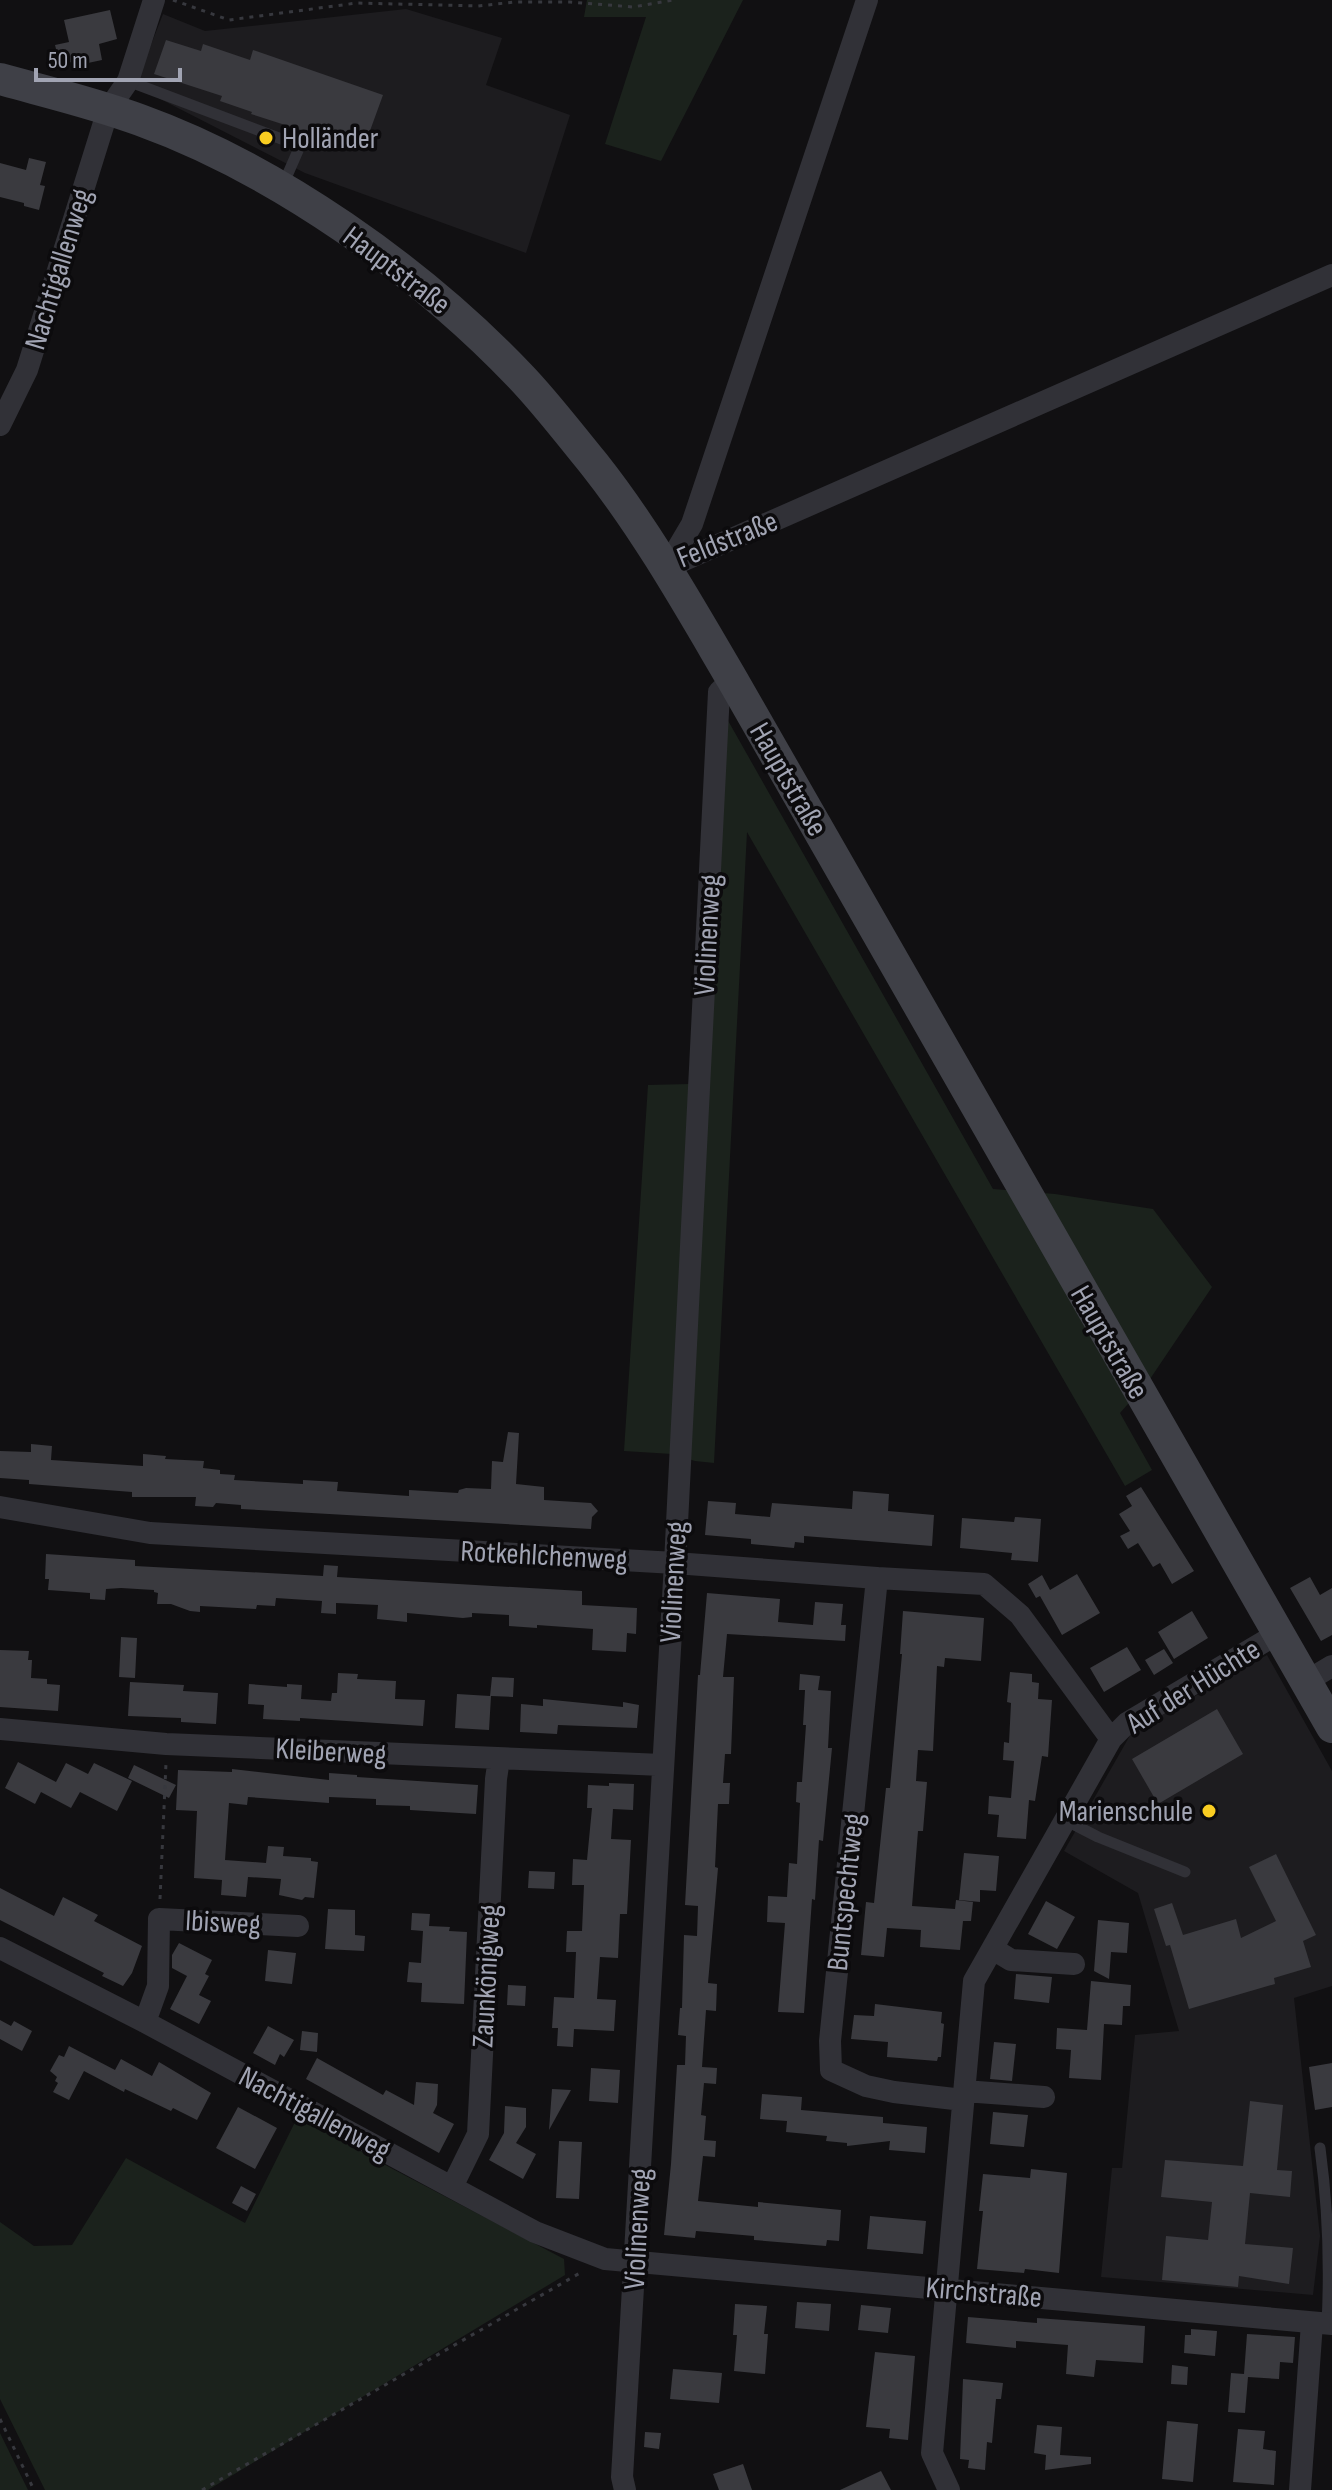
<svg xmlns="http://www.w3.org/2000/svg" width="1332" height="2490" viewBox="0 0 1332 2490" font-family="'Sofia Sans Condensed',sans-serif">
  <style>
    .built { fill: #1d1c1f }
    .green { fill: #1b221c }
    .building { fill: #3a3a3f }
    .lines { fill: none; stroke-linecap: round; stroke-linejoin: round }
    .path { stroke: #37383e; stroke-width: 3; stroke-dasharray: 4 6; stroke-linecap: butt }
    .lane { stroke: #313137; stroke-width: 11 }
    .street { stroke: #313137; stroke-width: 22 }
    .secondary { stroke: #3f4047; stroke-width: 32 }
    .poi-dot { fill: #f9cd21; stroke: #0c0b0d; stroke-width: 3 }
    .labels { text-anchor: middle; stroke-width: 7; stroke-linejoin: round; paint-order: stroke }
    .poi-label { font-size: 30px; fill: #a1a4b3; stroke: #0c0b0d; text-anchor: start }
    .street-label { font-size: 30px; fill: #a1a4b3; stroke: #0c0b0d }
  </style>
  <rect width="100%" height="100%" fill="#111012"/>
  <path class="built" d="M406 9 502 38 486 85 570 115 526 253 305 173 135 86 163 14 205 31Z
    M1267 1655 1332 1771V1986L1294 1998 1320 2236 1313 2295 1101 2277 1112 2168H1122L1135 2035 1179 2031 1138 1893 1064 1851 1132 1732Z"/>
  <path class="green" d="M587 0H743L661 161 605 144 646 17H584Z
    M709 687 993 1189 1055 1194 1153 1209 1212 1287 1150 1379 1120 1413 1152 1470 1125 1486 747 832 714 1463 695 1461 672 1454 624 1451 648 1085 690 1084Z
    M298 2116 389 2167 564 2259 565 2275 208 2490H45L0 2399V2222L34 2246 72 2245 126 2158 245 2223Z
    M0 2433 28 2490H0Z"/>
  <path class="building" d="M110 10 117 39 99 44 102 60 88 63 87 58 60 65 55 45 69 42 64 20Z
    M166 40 201 51 203 44 250 60 253 50 383 95 363 150 251 114 252 112 220 101 222 96 154 74Z
    M29 158 46 162 40 185 45 186 39 210 24 206V203L0 197V163L26 170Z
    M508 1432 519 1433 516 1484 544 1487V1500L591 1503 598 1511 592 1517 591 1529 241 1509V1505L216 1503 213 1507 195 1506 196 1497H132V1492L29 1484V1480L0 1478V1451L31 1452V1444L52 1446 51 1460 143 1466V1454L166 1456 165 1459 204 1461 203 1468 220 1470V1474L235 1475 234 1480 303 1484V1480L338 1482 337 1491 409 1496V1490L458 1493 459 1490 466 1488 491 1489 492 1461 503 1462Z
    M1141 1487 1194 1571 1172 1584 1160 1563 1153 1567 1138 1543 1128 1549 1120 1536 1130 1531 1119 1514 1132 1506 1126 1496Z
    M853 1491 889 1494 888 1511 934 1515 932 1546 804 1536V1543L795 1542 794 1548 751 1544V1539L705 1535 708 1501 736 1503 735 1514 770 1517 772 1503 852 1509Z
    M1015 1517 1041 1519 1038 1562 1011 1560 1012 1553 960 1548 962 1518 1014 1522Z
    M46 1554 135 1560V1566L323 1576 324 1565 338 1566 337 1577 582 1591V1605L637 1608 636 1634 627 1633 626 1652 592 1650 593 1629 537 1625V1628L509 1626V1615L472 1613V1617L463 1618 407 1613V1622L377 1619 378 1605 336 1603V1614L321 1613 322 1601 276 1598 275 1606 257 1605 256 1609 200 1606V1612L190 1611 171 1604H157L158 1593 154 1592V1590L121 1588 106 1589 105 1600 90 1599V1593L48 1590 49 1579H45Z
    M1077 1574 1100 1613 1062 1635 1040 1596 1036 1598 1028 1584 1042 1575 1050 1590Z
    M1310 1577 1320 1595 1332 1588V1635L1321 1641 1290 1588Z
    M707 1593 780 1599 778 1622 813 1625 815 1602 843 1604 841 1625H846L845 1641 727 1634 723 1677H734L731 1754H725L723 1783H730L729 1804H718L715 1867 718 1868 708 1983 717 1984 716 2011 706 2010 702 2067 717 2068 716 2084 704 2083 701 2115 706 2116 704 2140 716 2141 715 2157 703 2156 698 2201 758 2207V2202L841 2210 839 2241 827 2240 826 2246 754 2240V2236L696 2231 695 2238 664 2235 671 2164 677 2065H685L686 2036 678 2035 680 2008H682L684 1935 697 1936 698 1906 685 1905 698 1675H700Z
    M903 1611 984 1618 981 1661 945 1658 944 1667 937 1666 933 1751 918 1750 916 1781 927 1782 923 1831H918L912 1906 955 1909 956 1900 973 1902 971 1921H963L960 1950 920 1947 921 1930 887 1928 884 1957 861 1955 866 1902 874 1903 886 1788H890L902 1654H900Z
    M1192 1611 1208 1638 1174 1659 1158 1632Z
    M121 1637 137 1638 135 1678 119 1677Z
    M1127 1647 1141 1670 1104 1692 1090 1668Z
    M1164 1649 1173 1663 1154 1675 1145 1660Z
    M0 1650 29 1651 28 1660H32L31 1678 47 1679V1684L60 1685 58 1711 0 1707Z
    M1010 1672 1032 1674V1682L1039 1683 1038 1699 1052 1700 1048 1757 1042 1756 1035 1801 1029 1800 1026 1839 997 1837 999 1815 988 1814 989 1796 1011 1798 1014 1761 1003 1760 1004 1742 1009 1743 1011 1703 1007 1702Z
    M338 1673 358 1674 357 1679 396 1681 395 1699 425 1700 423 1726 300 1718V1721L263 1719 264 1705 248 1704 249 1684 287 1687V1684L302 1685 301 1699 331 1701 332 1693H337Z
    M800 1674 820 1676 818 1690 831 1691 828 1748H832L823 1841 819 1840 815 1900 812 1899 804 2013 778 2012 785 1923 767 1922 768 1896 787 1897 789 1863 797 1864 800 1803 796 1802 797 1782H802L806 1725H803L805 1690H799Z
    M492 1677 514 1678 513 1697 491 1696 489 1730 455 1728 457 1694 490 1696Z
    M130 1682 184 1685 183 1691 218 1693 216 1724 181 1722V1718L128 1716Z
    M543 1699 623 1707V1702L639 1705 637 1728 558 1725 557 1734 520 1732 521 1704 543 1706Z
    M1217 1709 1243 1754 1158 1804 1132 1759Z
    M18 1762 56 1782 66 1763 88 1774 94 1763 132 1781 117 1811 80 1792 71 1808 41 1792 35 1804 5 1788Z
    M134 1765 176 1785 169 1798 128 1778Z
    M232 1769 329 1780V1773L357 1775V1777L478 1785 476 1814 410 1810V1806L376 1805V1799L329 1797V1803L248 1797 247 1805 229 1803 225 1860 266 1863 268 1846 284 1847 283 1856 311 1858V1861L318 1862 314 1898 305 1897 302 1900 279 1895 281 1879 248 1877 246 1897 221 1895 222 1880 194 1878 197 1811 176 1810 178 1770 232 1772Z
    M609 1783 634 1784 633 1810 613 1809 611 1839 631 1840 627 1914H620L618 1958 600 1957 597 1999 616 2000 614 2031 574 2029 573 2047 557 2046 558 2028H552L554 1997 574 1998 576 1952H566L567 1931H582L584 1885H572L573 1859 587 1860 592 1808H587L588 1785 609 1786Z
    M964 1853 999 1856 996 1891 980 1890V1902L959 1900Z
    M1276 1854 1316 1935 1303 1941 1311 1967 1274 1978 1275 1984 1189 2009 1170 1945 1166 1946 1154 1909 1172 1903 1183 1935 1236 1919 1241 1938 1276 1921 1249 1867Z
    M529 1871 555 1872 554 1889 528 1888Z
    M0 1888 54 1916 63 1897 98 1915 94 1921 142 1946 132 1973 123 1986 102 1976 104 1973 0 1920Z
    M1046 1901 1075 1917 1057 1949 1028 1934Z
    M328 1909 355 1910V1935L365 1936 364 1951 325 1949Z
    M412 1913 430 1914 429 1926 450 1927 449 1931 467 1932 464 2004 421 2002 422 1983 407 1982 409 1962 421 1963 423 1931 411 1930Z
    M1098 1920 1129 1923 1127 1953 1111 1952 1109 1979 1094 1971Z
    M179 1943 212 1960 205 1974 209 1976 199 1995 211 2001 199 2024 170 2009 187 1976 172 1968V1955Z
    M268 1950 296 1953 292 1984 265 1981Z
    M1016 1974 1052 1977 1049 2003 1014 1999Z
    M1091 1981 1131 1985 1130 2006H1123L1122 2025 1104 2024 1101 2080 1069 2078 1071 2050 1056 2049 1057 2028 1087 2030Z
    M508 1985 526 1986 525 2006 507 2005Z
    M875 2004 942 2012 941 2023 944 2024 941 2057H938L937 2061 887 2057 888 2042 851 2039 854 2015 874 2016Z
    M0 2020 11 2026 14 2021 32 2031 22 2051 0 2039Z
    M268 2026 294 2040 284 2057 280 2054 275 2065 253 2053Z
    M302 2031 318 2033 317 2052 300 2050Z
    M994 2042 1016 2044 1012 2081 990 2079Z
    M69 2046 115 2070 121 2059 152 2076 159 2062 211 2093 197 2120 173 2108 171 2111 125 2089 124 2092 84 2071 69 2100 53 2092 58 2083 55 2081 57 2077 50 2071 59 2055 64 2057Z
    M317 2058 383 2095 386 2090 414 2105 416 2082 438 2084 437 2105 433 2113 454 2124 439 2153 306 2079Z
    M1332 2063V2107L1315 2110 1309 2067Z
    M591 2068 620 2070 618 2103 589 2101Z
    M552 2089 571 2090 549 2130Z
    M762 2094 802 2097 801 2110 883 2117V2123L927 2127 925 2153 889 2150 890 2141 847 2146V2143L826 2141 827 2136 786 2132 787 2121 760 2119Z
    M1250 2101 1283 2105 1277 2170 1292 2171 1290 2197 1250 2193 1245 2244 1293 2248 1289 2284 1239 2276 1238 2287 1162 2280 1166 2236 1208 2240 1212 2202 1161 2197 1165 2160 1243 2166Z
    M505 2106 526 2108V2127L516 2143 536 2154 523 2179 489 2160 504 2133Z
    M238 2107 277 2128 255 2169 216 2148Z
    M993 2112 1028 2115 1024 2147 990 2144Z
    M559 2141 582 2142 579 2199 556 2198Z
    M1031 2169 1067 2173 1059 2273 1025 2269 1024 2273 977 2269 983 2211H979L983 2174 1030 2178Z
    M241 2186 256 2194 247 2211 232 2203Z
    M870 2216 926 2221 923 2254 867 2249Z
    M797 2302 831 2304 829 2331 795 2328Z
    M735 2304 767 2306 764 2334H768L765 2374 734 2371 737 2335H733Z
    M861 2305 891 2308 888 2333 858 2330Z
    M968 2317 1037 2323V2318L1145 2326 1143 2363 1096 2360 1094 2377 1066 2374 1068 2345 1016 2341V2348L966 2343Z
    M1191 2329 1217 2331 1215 2356 1184 2353 1185 2335H1191Z
    M1247 2334 1295 2337 1293 2363 1280 2362 1279 2379 1248 2377 1245 2413 1228 2412 1231 2373 1244 2374Z
    M875 2352 915 2356 908 2440 889 2438 890 2429 866 2427Z
    M1172 2365 1188 2367 1187 2385 1171 2384Z
    M673 2369 722 2373 719 2403 670 2399Z
    M963 2379 1003 2383 1001 2399H996L992 2443 987 2442 985 2470 968 2468 969 2460 960 2459Z
    M1167 2421 1198 2424 1193 2482 1162 2479Z
    M1037 2425 1062 2427 1060 2455 1091 2457V2464L1045 2470 1046 2455 1034 2453Z
    M1238 2429 1265 2431 1263 2449 1276 2451 1274 2485 1233 2482Z
    M645 2432 661 2433 659 2449 644 2447Z
    M743 2464 752 2490H719L713 2474Z
    M881 2471 891 2490H840Z"/>
  <g class="lines">
    <path class="path" d="M173 0 229 20 357 3 478 6 515 2H570L633 7 673 0
      M160 1899 166 1763
      M0 2419 34 2490
      M202 2490 580 2273"/>
    <path class="lane" d="M128 81 300 146 283 185
      M1065 1820 1098 1837 1185 1872
      M1320 2148C1328 2207 1330 2264 1327 2324"/>
    <path class="street" d="M0 425 27 370 108 110 128 81 154 0
      M666 568 1332 275
      M666 568 692 524 867 0
      M0 1507 150 1533 675 1563 877 1578 984 1584 1020 1615 1111 1739
      M877 1578 830 2041 831 2070 866 2086 894 2092 963 2100
      M1307 1681 1332 1666
      M0 1729 166 1744 662 1765
      M0 1948 145 2022 535 2232 605 2259 1332 2324
      M993 1949 1011 1960 1074 1964
      M145 2022 158 1986 159 1919 298 1926
      M964 2091 1044 2097
      M452 2187 478 2134 496 1779 499 1759
      M625 2490 622 2477 675 1563 719 692 732 679
      M949 2490 932 2453 974 1981 1111 1739 1127 1723 1277 1634
      M1300 2490 1312 2323"/>
    <path class="secondary" d="M0 79C47 92 94 103 140 120 276 169 420 271 520 376 546 403 570 435 594 464 647 531 689 606 732 679L1332 1727"/>
  </g>
  <g class="poi-dot">
    <circle cx="266" cy="138" r="8"/>
    <circle cx="1209" cy="1811" r="8"/>
  </g>
  <g class="labels">
    <g class="poi-label">
      <text x="282" y="148">Holländer</text>
      <text x="1193" y="1821" text-anchor="end">Marienschule</text>
    </g>
    <g class="street-label">
      <text transform="translate(58 269) rotate(-73)" y="10">Nachtigallenweg</text>
      <text transform="translate(397 270) rotate(37)" y="10">Hauptstraße</text>
      <text transform="translate(727 539) rotate(-22)" y="10">Feldstraße</text>
      <text transform="translate(789 779) rotate(60)" y="10">Hauptstraße</text>
      <text transform="translate(707 935) rotate(-87)" y="10">Violinenweg</text>
      <text transform="translate(1110 1342) rotate(60)" y="10">Hauptstraße</text>
      <text transform="translate(544 1555) rotate(3)" y="10">Rotkehlchenweg</text>
      <text transform="translate(673 1582) rotate(-87)" y="10">Violinenweg</text>
      <text transform="translate(1193 1686) rotate(-32)" y="10">Auf der Hüchte</text>
      <text transform="translate(331 1751) rotate(3)" y="10">Kleiberweg</text>
      <text transform="translate(845 1892) rotate(-84)" y="10">Buntspechtweg</text>
      <text transform="translate(223 1922) rotate(3)" y="10">Ibisweg</text>
      <text transform="translate(486 1976) rotate(-87)" y="10">Zaunkönigweg</text>
      <text transform="translate(315 2113) rotate(28)" y="10">Nachtigallenweg</text>
      <text transform="translate(637 2229) rotate(-87)" y="10">Violinenweg</text>
      <text transform="translate(984 2292) rotate(5)" y="10">Kirchstraße</text>
    </g>
  </g>
  <path d="M36 68v12h144v-12" fill="none" stroke="#a1a4b3" stroke-width="4"/>
  <text x="48" y="68" font-size="24" fill="#a1a4b3" stroke="#0c0b0d" stroke-width="6" paint-order="stroke">50 m</text>
</svg>
